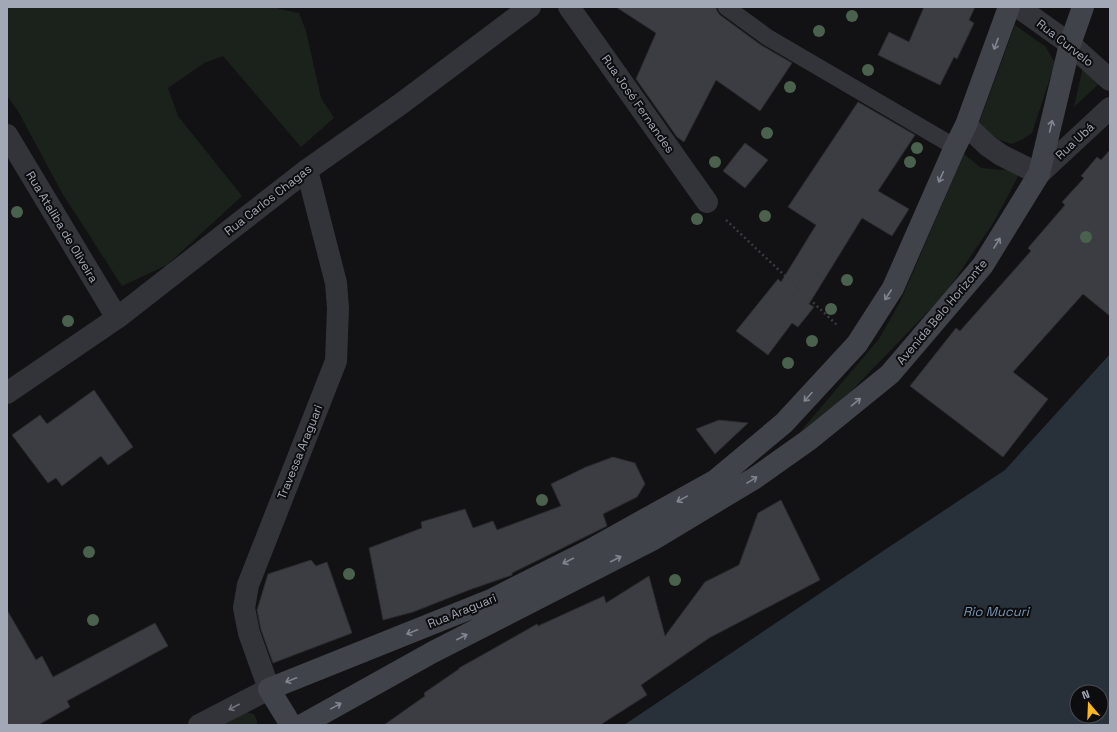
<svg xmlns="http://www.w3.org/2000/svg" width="1117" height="732" viewBox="0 0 1117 732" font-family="'Space Grotesk',sans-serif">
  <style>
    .green { fill: #1a221b }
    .water { fill: #283139; fill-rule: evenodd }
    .building { fill: #3c3d42; stroke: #2c2c30 }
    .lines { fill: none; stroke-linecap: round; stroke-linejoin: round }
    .path { stroke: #393b41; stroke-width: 2.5; stroke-dasharray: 2 3; stroke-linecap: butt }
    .lane { stroke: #333439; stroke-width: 17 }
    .street { stroke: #333439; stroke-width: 22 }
    .secondary { stroke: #41434a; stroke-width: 22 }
    .tree { fill: #4a624d }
    .oneway { stroke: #808590 }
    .oneway2 { stroke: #70747e }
    .labels { text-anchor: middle; stroke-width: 4; stroke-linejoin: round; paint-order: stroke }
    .street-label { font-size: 12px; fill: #a2a8b6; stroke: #0d0d0f }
    .water-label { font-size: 13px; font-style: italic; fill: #7696b5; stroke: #0d0d0f }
  </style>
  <rect width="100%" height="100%" fill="#121214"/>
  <path class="green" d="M7 7H278L279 9 299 13 306 31 321 98 334 118 301 147 223 56 204 63 168 88 178 116 242 196 167 265 122 286 62 193 18 111 7 96Z
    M1015 25 1046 47 1055 63 1032 133 1023 139 1012 144 990 137 979 123Z
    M1083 67 1102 81 1074 107Z
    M964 154 981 168 1002 170 1022 168 1008 196 992 225 945 294 806 438 800 432 879 339 900 302Z
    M243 711 254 714 257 721V725H217Z"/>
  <path class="water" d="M1110 354V725H624L889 547 1005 470ZM1077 692H1101V716H1077Z"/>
  <path class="building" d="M616 7H716L717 11 720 15 761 45 792 63 760 111 716 80 684 142 677 137 636 79 656 33Z
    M924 7H975L969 20 974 23 957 59 954 57 940 85 878 55 889 32 909 42Z
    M858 102 915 135 878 191 909 209 892 236 862 218 809 304 814 307 798 327 792 323 768 355 736 331 778 279 781 282 816 225 788 207Z
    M745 143 768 160 745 188 723 171Z
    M1110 150V316L1083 294 1013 372 1048 399 1003 457 910 386 956 328 960 331 1031 251 1028 248 1065 205 1062 202 1084 178 1081 176 1097 157 1101 160Z
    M94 390 133 447 108 465 101 456 62 486 56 478 48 483 12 435 40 415 47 424Z
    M719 420 748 423 715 454 696 429Z
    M613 457 635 463 645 484 637 497 603 514 607 526 512 573V575L469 590 413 612 383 620 369 548 422 528 421 522 465 509 473 528 493 521 497 530 561 506 551 484 586 467Z
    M781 500 820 580 709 638 641 685 647 695 600 725H384L425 696 424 693 459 669V668L493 649 537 624 538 626 604 596 606 603 649 576 665 636 705 582 739 565 758 513Z
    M311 560 316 566 327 562 352 633 273 663 261 630 257 610 268 574Z
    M7 610 36 660 42 656 53 677 155 623 168 646 67 701 70 707 38 725H7Z"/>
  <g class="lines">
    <path class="path" d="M726 220 837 325"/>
    <path class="lane" d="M726 7 767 37 955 147"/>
    <path class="street" d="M569 7 707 202
      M1018 7 1070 44 1110 80
      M966 125 988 146 1001 155 1039 174 1110 108
      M7 135 117 318
      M7 393 117 318 307 170 402 103 530 7
      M199 725 269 689 249 633 244 608 248 585 336 361 338 308 336 283 307 170"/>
    <path class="secondary" d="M291 725 269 689 491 600 590 550 716 480 784 423 857 344 893 288 955 147 966 125 1009 7
      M302 725 433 652 652 540 755 478 810 439 890 374 983 265 1039 174 1070 44 1083 7"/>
  </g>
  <g class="tree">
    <circle cx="852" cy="16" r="6"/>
    <circle cx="819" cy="31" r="6"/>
    <circle cx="868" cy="70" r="6"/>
    <circle cx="790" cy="87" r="6"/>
    <circle cx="767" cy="133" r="6"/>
    <circle cx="917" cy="148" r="6"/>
    <circle cx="715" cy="162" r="6"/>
    <circle cx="910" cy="162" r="6"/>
    <circle cx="17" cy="212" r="6"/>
    <circle cx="765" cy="216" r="6"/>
    <circle cx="697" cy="219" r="6"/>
    <circle cx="1086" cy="237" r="6"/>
    <circle cx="847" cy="280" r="6"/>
    <circle cx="831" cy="309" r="6"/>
    <circle cx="68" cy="321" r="6"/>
    <circle cx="812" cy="341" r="6"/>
    <circle cx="788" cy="363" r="6"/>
    <circle cx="542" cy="500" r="6"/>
    <circle cx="89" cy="552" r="6"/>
    <circle cx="349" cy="574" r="6"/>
    <circle cx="675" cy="580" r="6"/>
    <circle cx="93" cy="620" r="6"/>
  </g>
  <defs><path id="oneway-shaft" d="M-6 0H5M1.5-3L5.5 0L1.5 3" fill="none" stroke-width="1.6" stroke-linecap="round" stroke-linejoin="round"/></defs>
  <g class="oneway">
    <use href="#oneway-shaft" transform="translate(996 44) rotate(110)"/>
    <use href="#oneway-shaft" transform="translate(1051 126) rotate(-77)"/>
    <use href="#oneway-shaft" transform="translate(941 177) rotate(114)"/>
    <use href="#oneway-shaft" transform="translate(997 243) rotate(-58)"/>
    <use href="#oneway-shaft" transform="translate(888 295) rotate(123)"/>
    <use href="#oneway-shaft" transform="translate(808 397) rotate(132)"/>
    <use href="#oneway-shaft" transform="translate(856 402) rotate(-39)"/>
    <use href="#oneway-shaft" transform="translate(752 480) rotate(-32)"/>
    <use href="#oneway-shaft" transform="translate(682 499) rotate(151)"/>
    <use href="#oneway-shaft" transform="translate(616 559) rotate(-27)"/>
    <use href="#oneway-shaft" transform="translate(568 561) rotate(153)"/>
    <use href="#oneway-shaft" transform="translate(412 632) rotate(158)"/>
    <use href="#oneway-shaft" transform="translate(462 637) rotate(-27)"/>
    <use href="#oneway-shaft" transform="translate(291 680) rotate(158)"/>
    <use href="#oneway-shaft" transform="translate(336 706) rotate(-29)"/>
  </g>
  <use class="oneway2" href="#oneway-shaft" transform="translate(234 707) rotate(153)"/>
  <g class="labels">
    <g class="street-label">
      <text transform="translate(1065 43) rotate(38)" y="4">Rua Curvelo</text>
      <text transform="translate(638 104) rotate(55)" y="4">Rua José Fernandes</text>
      <text transform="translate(1075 141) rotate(-43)" y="4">Rua Ubá</text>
      <text transform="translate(268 200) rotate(-38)" y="4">Rua Carlos Chagas</text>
      <text transform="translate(62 227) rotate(59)" y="4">Rua Ataliba de Oliveira</text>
      <text transform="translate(942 312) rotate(-50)" y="4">Avenida Belo Horizonte</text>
      <text transform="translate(300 452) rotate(-68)" y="4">Travessa Araguari</text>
      <text transform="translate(462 611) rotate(-22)" y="4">Rua Araguari</text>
    </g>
    <g class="water-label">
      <text x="996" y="616">Rio Mucuri</text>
    </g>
  </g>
  <rect width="1117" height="732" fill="none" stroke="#a2a8b6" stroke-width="16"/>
  <g transform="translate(1089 704) rotate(341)"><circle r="19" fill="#0d0d0f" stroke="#494b52"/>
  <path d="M0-3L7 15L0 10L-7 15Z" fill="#ffb81f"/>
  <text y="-6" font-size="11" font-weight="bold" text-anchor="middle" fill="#a2a8b6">N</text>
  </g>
</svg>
